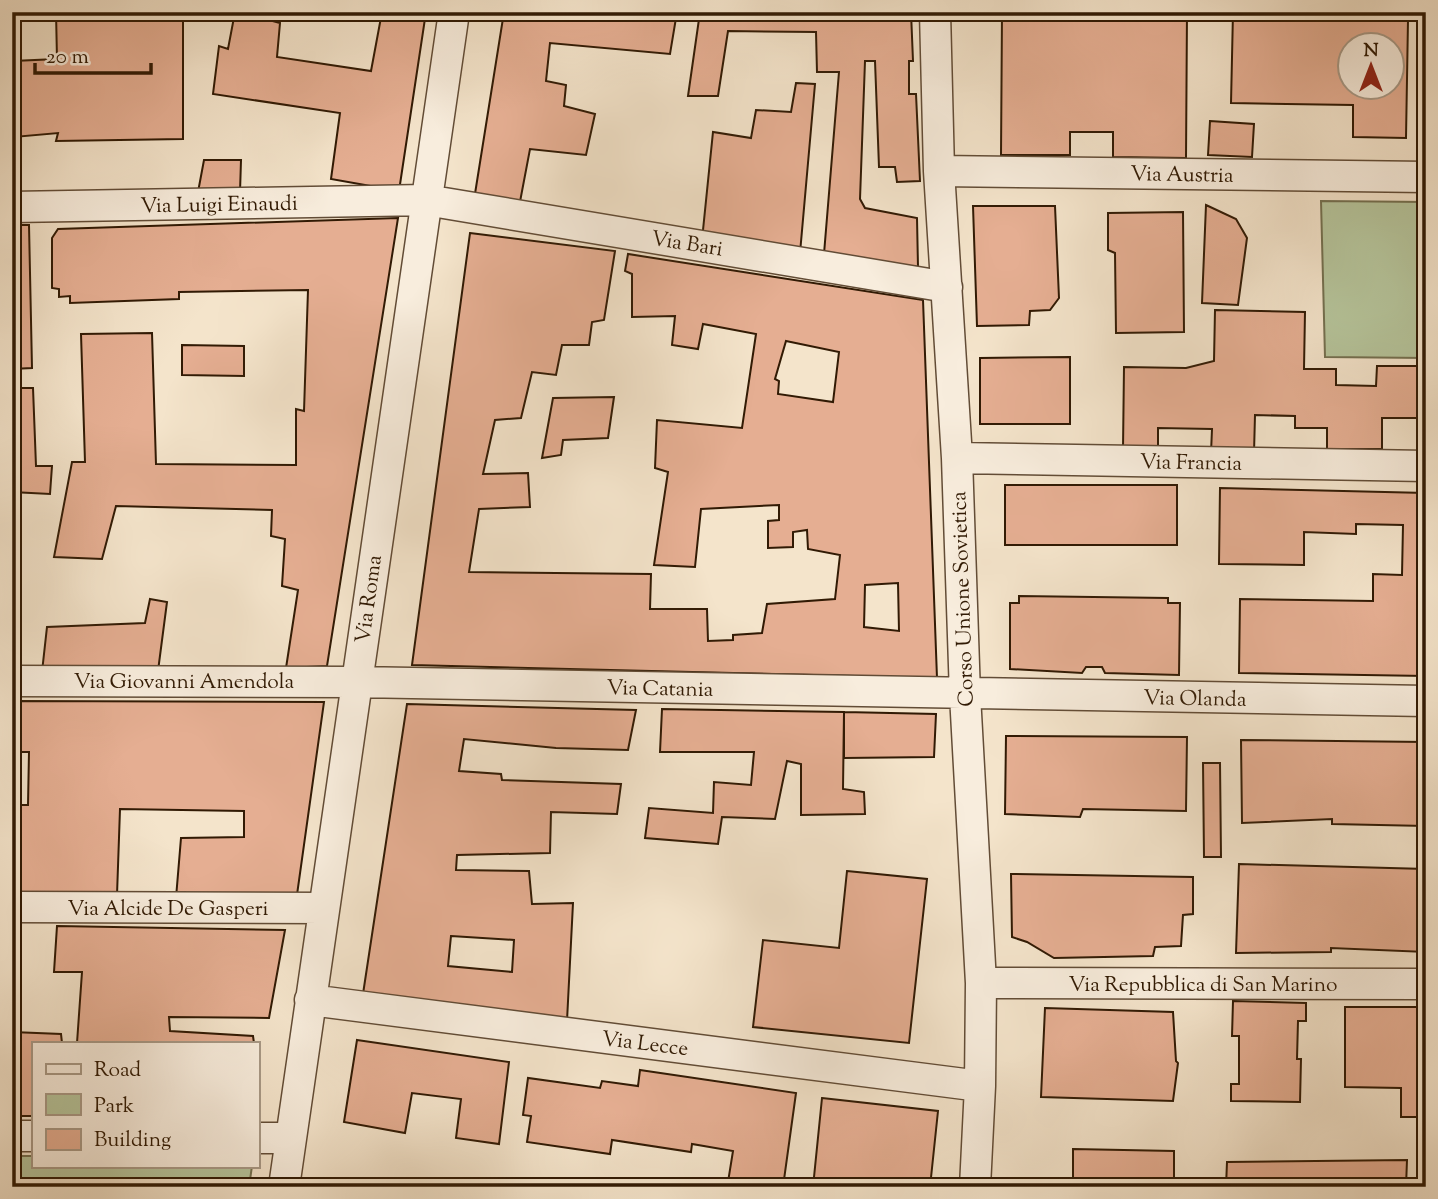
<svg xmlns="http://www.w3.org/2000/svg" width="1438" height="1199" viewBox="0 0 1438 1199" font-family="'Sorts Mill Goudy',serif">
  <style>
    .green { fill: #b6c59c; stroke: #747050; stroke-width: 2 }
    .building { fill: #e5ae92; stroke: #311a04; stroke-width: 2; fill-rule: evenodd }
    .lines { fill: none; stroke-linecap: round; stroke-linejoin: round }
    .street-casing { stroke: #624c36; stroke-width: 33 }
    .street { stroke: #f8eddd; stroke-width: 30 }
    .labels { text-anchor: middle; stroke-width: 6; stroke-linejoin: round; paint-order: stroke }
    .street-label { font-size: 21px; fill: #311a04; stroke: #f8eddd }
  </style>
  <rect width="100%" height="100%" fill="#f4e4cb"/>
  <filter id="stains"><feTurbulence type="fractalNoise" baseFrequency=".00286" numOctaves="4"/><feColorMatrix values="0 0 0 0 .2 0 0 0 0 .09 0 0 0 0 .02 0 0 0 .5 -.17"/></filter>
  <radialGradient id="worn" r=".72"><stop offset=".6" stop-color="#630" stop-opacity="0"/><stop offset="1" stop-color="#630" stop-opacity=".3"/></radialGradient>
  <path class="green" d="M1321 201 1426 202V358L1325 357Z
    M12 1156H33V1166H252L249 1187H12Z"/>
  <path class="building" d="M56 12H183V139L56 141 58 133 14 137 13 61 57 59Z
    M235 12H271L269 20 280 23 277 57 371 71 382 12H426L399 191 331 179 340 113 213 94 219 46 228 49Z
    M504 12H677L670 54 550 43 546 81 566 85 564 106 595 114 586 155 530 149 519 207 474 200Z
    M700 12H911L913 61H909V94H916L920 181 897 182 895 167H879L875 61H865L860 199 865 208 917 218 918 267 824 254 839 72H817L816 32 728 31 718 96H688Z
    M1002 12H1187L1186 158 1113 157V132H1070V155H1001Z
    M1233 12H1353L1352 20H1408L1406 138 1353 137V105L1231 103ZM1350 46H1392V88H1350Z
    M796 83 815 84 800 253 702 240 713 132 751 138 756 110 791 112Z
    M1210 121 1254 124 1252 157 1208 155Z
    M204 160H241L240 192H198Z
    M1206 205 1236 219 1247 238 1238 305 1202 303Z
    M973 206H1055L1059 298 1050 310 1030 311 1029 325 977 326Z
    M1183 212 1184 332 1116 333 1115 253 1108 250V213Z
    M398 218 327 666 286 668 298 590 282 586 285 539 271 536 272 510 116 506 102 559 54 557 72 462H85L81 334 152 333 156 464 296 465V409L304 411 308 290 179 292V299L70 303V296L59 297V289L52 288V238L58 229Z
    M12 225H29L32 368 12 369Z
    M470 233 615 251 604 320 592 322 589 345H562L556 375 532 372 521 418 495 420 483 474 528 473 530 507 479 509 469 572 651 574 650 609H707L708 641 733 640V635L762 633 767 604 835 599 840 555 808 549 807 530 793 532V547L768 548V521L779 520V505L701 509 695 567 654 565 668 472 655 468 657 420 742 428 756 334 703 324 698 349 672 345 675 316 632 317V274L625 271 628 254 923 300 937 678 412 665ZM786 341 839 352 833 402 778 394 779 381 775 379ZM898 583 899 631 864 627 865 585Z
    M1215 310 1305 312 1304 369H1336V385L1376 386 1377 366H1426V418H1382V449H1327V428H1295V416L1255 415 1254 453H1211L1212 429 1158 428V450L1123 449 1124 367 1186 368 1214 361Z
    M182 345 244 346V376L182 375Z
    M1070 357V424H980V358Z
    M12 388H33L36 466H52L50 494 12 492Z
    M614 397 608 438 563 440 561 455 542 458 553 398Z
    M1005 485H1177V545H1005Z
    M1220 488 1426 493V676L1239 673 1240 599 1373 601V574L1402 575 1403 525 1356 524V534L1304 532V565L1219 564Z
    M1019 596 1168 598V603H1180L1179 675 1105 673 1102 667H1086L1082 673 1010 669V603H1019Z
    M150 599 167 602 158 671 42 672 47 627 145 623Z
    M12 701 324 702 296 902 176 898 181 838 244 837V811L120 809 117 895 12 894V805H28L29 752H12Z
    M407 704 636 710 628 750 556 748 464 739 459 771 501 774 502 780 621 784 617 814 551 812 550 853 457 855 456 870 529 871 532 904 573 903 567 1021 363 994ZM451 936 514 940 512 972 448 966Z
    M662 709 844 712 843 789 864 792 865 814 801 815V764L787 761 775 819 722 817 718 844 645 838 649 808 713 813 714 782 751 785 754 752H660Z
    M844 712 936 714 934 757 844 758Z
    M1006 736 1187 737 1186 811 1083 809 1080 817 1005 814Z
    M1241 740 1426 742V826L1332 824V819L1242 823Z
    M1203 763H1220L1221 857H1204Z
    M1239 864 1426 869V952L1331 948V952L1236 953Z
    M847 871 927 879 909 1043 753 1027 763 940 839 948Z
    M1011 874 1193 877V914L1183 915 1181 946 1155 947 1153 956 1054 958 1027 942 1012 937Z
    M57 926 285 930 269 1018 169 1017 170 1031 253 1036 254 1043H74H77L82 972H54Z
    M1233 1001 1306 1003V1021H1298L1297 1059H1301L1300 1102 1231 1101V1084H1239V1036H1232Z
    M1345 1007H1426V1117H1401V1088L1345 1087Z
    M1045 1008 1173 1012 1176 1061 1178 1063 1173 1101 1041 1097Z
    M12 1032 61 1034 62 1043H33V1116H12Z
    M357 1040 509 1062 499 1144 456 1138 461 1099 412 1093 405 1133 344 1122Z
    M640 1070 796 1093 783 1187 728 1182 733 1151 692 1144 691 1152 612 1140 610 1154 527 1142 531 1116 523 1115 528 1078 600 1088 602 1081 638 1086Z
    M822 1098 938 1111 930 1187H813Z
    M1073 1149 1174 1151V1187H1073Z
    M1407 1160 1406 1187H1226L1227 1162Z
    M421 1180 460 1186V1187H419Z"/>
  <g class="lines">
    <defs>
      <path id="street" d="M935 12 939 171 957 458 965 695 981 983 980 1086 975 1187
        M939 171 1426 177
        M12 207 426 200 947 287
        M957 458 1426 466
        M12 681 356 682 1426 701
        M12 907 324 908
        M981 983 1426 984
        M310 1000 980 1086
        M12 1136H33
        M257 1138H291
        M284 1187 454 12"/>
    </defs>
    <use href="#street" class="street-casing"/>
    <use href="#street" class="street"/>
  </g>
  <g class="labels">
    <g class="street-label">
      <text transform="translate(1182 174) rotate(1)" y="7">Via Austria</text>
      <text transform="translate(219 204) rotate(-1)" y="7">Via Luigi Einaudi</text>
      <text transform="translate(687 243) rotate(9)" y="7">Via Bari</text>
      <text transform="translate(1191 462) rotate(1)" y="7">Via Francia</text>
      <text transform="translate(368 599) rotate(-82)" y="7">Via Roma</text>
      <text transform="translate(962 599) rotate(-92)" y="7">Corso Unione Sovietica</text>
      <text x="184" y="688">Via Giovanni Amendola</text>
      <text transform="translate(660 688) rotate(1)" y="7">Via Catania</text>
      <text transform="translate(1195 698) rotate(1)" y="7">Via Olanda</text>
      <text x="168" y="915">Via Alcide De Gasperi</text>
      <text x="1203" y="991">Via Repubblica di San Marino</text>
      <text transform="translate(645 1043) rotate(7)" y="7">Via Lecce</text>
    </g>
  </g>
  <rect width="1438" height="1199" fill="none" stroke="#f4e4cb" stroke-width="42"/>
  <rect x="14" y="14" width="1410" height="1171" fill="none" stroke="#311a04" stroke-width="3.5"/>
  <rect x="21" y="21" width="1396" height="1157" fill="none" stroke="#311a04" stroke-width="2"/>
  <rect x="32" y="1042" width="228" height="126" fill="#f8eddd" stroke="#a89986" stroke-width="2"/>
  <rect x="46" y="1064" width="35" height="10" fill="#f8eddd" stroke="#a89986" stroke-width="2"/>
  <text x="94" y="1076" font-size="21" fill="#311a04">Road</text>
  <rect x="46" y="1094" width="35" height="21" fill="#b6c59c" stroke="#a89986" stroke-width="2"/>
  <text x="94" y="1112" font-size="21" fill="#311a04">Park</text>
  <rect x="46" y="1129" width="35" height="21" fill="#e5ae92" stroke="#a89986" stroke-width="2"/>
  <text x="94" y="1146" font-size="21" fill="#311a04">Building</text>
  <g transform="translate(1371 66)"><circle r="33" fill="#f8eddd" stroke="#a89986" stroke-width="2"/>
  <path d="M0-5L12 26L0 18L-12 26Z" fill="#8f2418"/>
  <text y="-10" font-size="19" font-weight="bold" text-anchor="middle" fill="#311a04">N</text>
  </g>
  <path d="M35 63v10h116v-10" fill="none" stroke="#311a04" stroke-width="3.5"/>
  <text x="46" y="63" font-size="21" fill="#311a04" stroke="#f8eddd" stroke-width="5" paint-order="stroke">20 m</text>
  <rect width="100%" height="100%" filter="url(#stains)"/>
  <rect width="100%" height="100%" fill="url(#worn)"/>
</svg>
